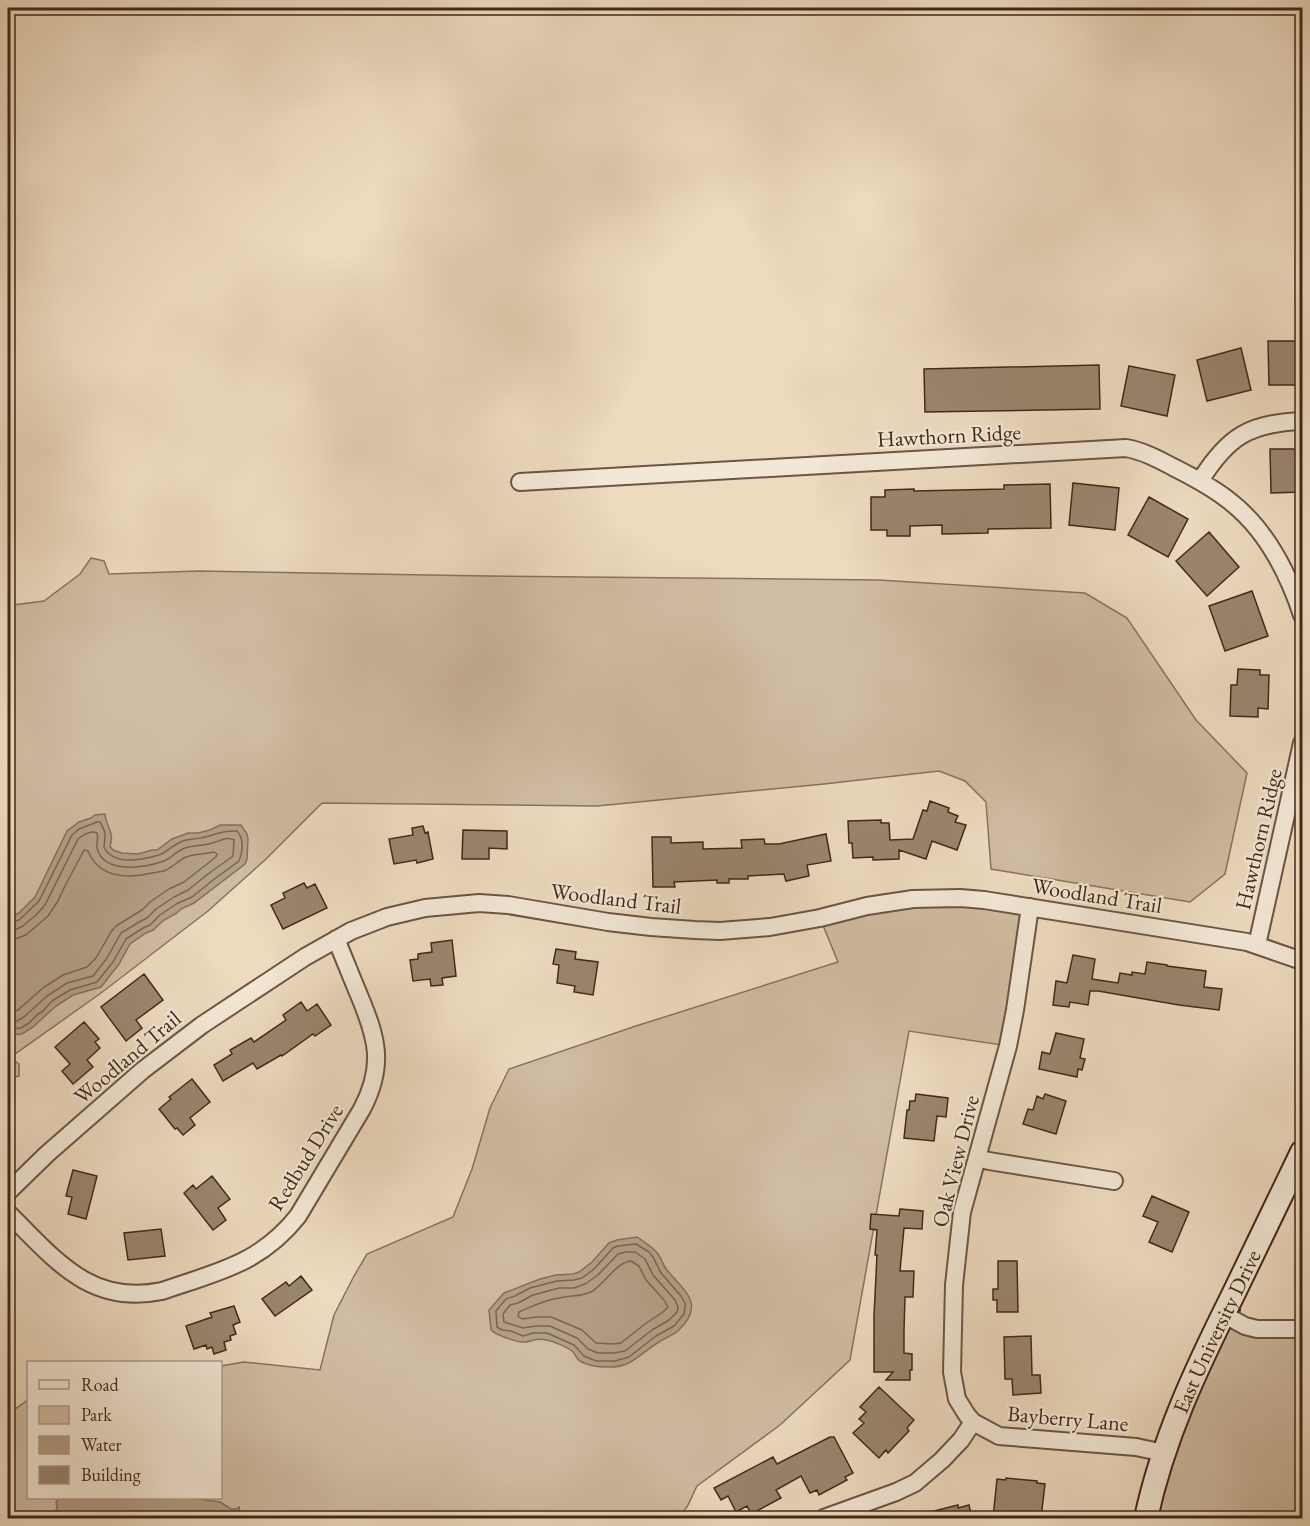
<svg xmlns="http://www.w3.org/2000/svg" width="1310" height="1526" viewBox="0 0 1310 1526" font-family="'EB Garamond',serif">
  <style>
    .green { fill: #d0bca3; stroke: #88725e; stroke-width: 1.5 }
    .water { fill: #b39e86; stroke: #856f5a; stroke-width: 1.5 }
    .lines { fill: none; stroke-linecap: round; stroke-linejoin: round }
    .shore { stroke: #7a644f; stroke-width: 1.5 }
    .building { fill: #9a856f; stroke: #412918; stroke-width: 1.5 }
    .minor-casing { stroke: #6c5542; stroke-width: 20 }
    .secondary-casing { stroke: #412918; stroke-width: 26 }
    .minor { stroke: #f3e7d5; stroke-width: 16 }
    .secondary { stroke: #f3e7d5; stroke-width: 22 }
    .labels { text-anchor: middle; stroke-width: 4.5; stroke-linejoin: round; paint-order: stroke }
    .street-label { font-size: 22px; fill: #412918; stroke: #f3e7d5 }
  </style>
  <rect width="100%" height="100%" fill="#eddabf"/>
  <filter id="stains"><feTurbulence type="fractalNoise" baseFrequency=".00333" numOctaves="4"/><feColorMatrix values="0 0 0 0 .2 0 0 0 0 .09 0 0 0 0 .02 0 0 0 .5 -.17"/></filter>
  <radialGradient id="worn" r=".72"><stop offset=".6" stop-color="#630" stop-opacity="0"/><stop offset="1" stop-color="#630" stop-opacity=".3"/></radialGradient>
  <path class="green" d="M91 558 104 561 109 574 199 571 487 576 879 580 1085 593 1127 618 1196 720 1247 773 1225 874 1190 902 991 869 986 802 965 781 939 771 824 784 597 806 322 803 265 860 208 911 101 993 15 1054 9 1056 19 1064V1076L8 1078V608L13 605 44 601 80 574Z
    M890 901 1030 907 1008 1046 909 1031 850 1360 780 1425 697 1486 687 1507 677 1518H8V1414L28 1400V1498H220L221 1366 244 1362 320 1370 334 1315 354 1276 367 1254 453 1217 472 1169 490 1108 509 1069 636 1026 838 962 820 918Z
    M1234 1321 1302 1329V1518H1146L1185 1394Z"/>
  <path class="water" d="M105 814C106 827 115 832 110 846L113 850 122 853 138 854 152 850H157L172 839 188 833H198L210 830 220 825H241L247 834 248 839 247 859 245 864 194 903 181 909 177 913 164 920 153 930 146 933 130 944 119 964 101 987 73 995 56 1006 33 1027 22 1034 8 1035V918L19 913 35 897 67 831 79 822 91 818 95 815Z
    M637 1237C644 1242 653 1247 658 1254 662 1259 663 1266 667 1270 685 1292 706 1304 678 1331 673 1335 665 1338 659 1342 639 1354 632 1368 607 1367 598 1367 588 1366 580 1361 576 1359 575 1353 572 1351 567 1347 553 1341 546 1340 537 1337 532 1342 524 1342 518 1343 496 1335 491 1330L489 1310 504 1293 540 1279 556 1275 573 1274 579 1272 592 1262 609 1243 617 1240Z
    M60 1498H191L220 1502 231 1509H236L239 1507 240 1512 236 1518H51C54 1513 59 1509 56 1502Z"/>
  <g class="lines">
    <path class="shore" d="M8 923 19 920 39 901 72 835 79 829 97 822H100C107 834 105 835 104 847 113 866 142 860 159 855 166 853 174 844 183 841 189 839 195 839 201 838 216 835 220 830 237 831 244 838 243 852 239 861L213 880 192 897 178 903 160 915 150 925 143 928 126 939 113 962 97 982 70 990 52 1001 43 1011 38 1014 29 1023 21 1028 8 1029
      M8 931H13L23 926 36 915 45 905 78 839C83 835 91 830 97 833 99 839 95 845 98 851 106 873 143 868 161 862 170 860 176 851 185 848 194 845 203 846 212 843 221 841 226 836 234 840L233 856 208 874 188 890 174 897 156 909 147 918 139 922 121 933 107 958 93 976 67 983 47 996 24 1017 17 1021 8 1022
      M8 940 15 939 26 935 48 916 58 901 64 888 84 850 88 851C99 878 127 879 152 873 157 872 162 872 166 870 173 867 179 860 186 857 194 854 205 854 214 852L217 854 216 857 184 882 169 889 150 902 142 910 116 926 111 932 96 958 87 967 63 975 43 988 18 1010 8 1013
      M636 1244 649 1252 653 1257 661 1273 681 1296 685 1303V1307L684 1314 674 1326 656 1336 629 1357 615 1361H596L584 1356 574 1345 547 1333H533L523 1336 511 1331 502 1330 497 1327 496 1311 506 1299 515 1296 530 1288 557 1281 574 1280 582 1278 593 1270 613 1248 618 1246Z
      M626 1252H635L645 1259 653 1275 675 1300 678 1307 677 1312 669 1320 652 1330 625 1351 614 1353H598L588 1349 577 1338 550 1326H536L523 1328 504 1322 503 1314 510 1305 518 1303 533 1295 559 1288H574L585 1284 598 1275 618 1254Z
      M631 1261 639 1266 646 1280 664 1300 668 1307 663 1312 645 1324 621 1343 613 1344 596 1343 582 1330 551 1317H536L522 1319 518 1316 519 1312C533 1306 544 1300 559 1298 570 1295 580 1297 591 1292 605 1284 616 1262 631 1261Z"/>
  </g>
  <path class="building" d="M1268 341H1302V385H1269Z
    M1241 348 1251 390 1207 401 1197 360Z
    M1099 365 1100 409 925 412 924 369Z
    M1129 366 1175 375 1167 416 1121 406Z
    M1270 449H1302V492L1271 493Z
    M1073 483 1119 488 1115 530 1069 525Z
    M1050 484 1051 528 988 529V533L942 534V525L910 526V536H887V530H871V497H885V490L914 489V491L1004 489V485Z
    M1149 497 1188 519 1168 557 1128 535Z
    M1209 532 1239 567 1207 596 1176 561Z
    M1252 591 1268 636 1225 651 1209 606Z
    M1238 669 1260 670V675H1269L1268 709 1258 708V717L1230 716 1231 685H1237Z
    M930 801 949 808 948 812 958 816 955 822 966 825 957 850 932 841 926 859 899 850V859L873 860V857L853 858 852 843H849L848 821 881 820V823H889L890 840 913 839 923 810 927 811Z
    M423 826 425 833 428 832 433 859 417 863 416 860 394 864 389 839 413 835 412 828Z
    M463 830 507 831V849L489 848V859H462Z
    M826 834 831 861 807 865 809 876 786 881 784 874 748 876V879H729V883H717V880L674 882 675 887H653L652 837H671V843L703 842V849L742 848 741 840 764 839 765 844H779Z
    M304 883 307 888 315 884 327 908 283 929 271 905 285 898 283 893Z
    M452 940 456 976 442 978 443 985 431 986 430 979 413 981 410 960 418 959V954L432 952 431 943Z
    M556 949 576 952 575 959 598 962 593 995 574 992 575 986 557 983 559 965 553 964Z
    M1073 955 1095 959 1092 979 1118 983 1120 973 1132 975V972L1145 974 1147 962 1167 965V966L1206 971 1204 987 1222 989 1219 1010 1179 1005 1098 991H1090L1088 1005 1070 1002 1069 1007 1053 1005 1056 981 1067 983Z
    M144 974 163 1000 136 1020 142 1028 126 1041 101 1007Z
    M301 1002 307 1011 317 1004 331 1025 315 1036 313 1034 282 1056 281 1055 257 1069 253 1063 223 1081 214 1065 232 1054 230 1050 251 1038 254 1042 286 1020 283 1015Z
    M84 1022 99 1039 95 1042 100 1048 87 1060 93 1067 73 1084 62 1071 70 1064 55 1047Z
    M1056 1033 1084 1039 1080 1058 1085 1059 1082 1070 1078 1069 1077 1077 1039 1069 1042 1052 1050 1054Z
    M192 1079 210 1102 190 1118 195 1125 183 1135 177 1128 175 1129 159 1109 171 1099 169 1097Z
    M916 1094 948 1098 946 1117 937 1116 934 1141 904 1138 907 1110H909L910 1101H915Z
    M1045 1094 1066 1101 1056 1134 1023 1124 1028 1109 1033 1110 1037 1096 1043 1099Z
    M73 1170 97 1176 86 1219 68 1214 72 1197 66 1196Z
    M212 1176 230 1199 218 1208 226 1220 213 1230 184 1193 193 1185 196 1189Z
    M1152 1196 1189 1212 1172 1252 1149 1242 1158 1222 1143 1216Z
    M900 1209 923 1211 922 1229 904 1228 900 1271H914L913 1297H905L904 1331V1353L912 1354V1370H910V1380H886L893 1372H874V1316L877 1255H875L877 1230 870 1229 871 1214 899 1216Z
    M161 1229 165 1256 128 1260 124 1233Z
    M998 1261H1017L1018 1312H997V1300H993V1289H998Z
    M301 1276 312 1290 275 1316 262 1299 286 1282 289 1286Z
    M234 1306 240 1322 233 1325 236 1334 230 1336 231 1340 224 1342 226 1350 214 1354 212 1347 207 1349 206 1345 194 1349 186 1326 212 1317 210 1313Z
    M1031 1336 1032 1375H1040L1041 1393 1013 1395 1012 1379H1005L1004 1337Z
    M879 1387 914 1420 907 1428 909 1431 888 1453 886 1450 879 1458 853 1433 864 1423 859 1419 866 1412 860 1407Z
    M830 1437H834L853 1473 845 1477 847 1480 819 1495 817 1490 810 1493 801 1476 776 1490 781 1498 751 1514 747 1506 736 1512 728 1496 721 1500 714 1488 773 1457 777 1464Z
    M1006 1478 1037 1481V1483L1045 1484 1041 1518H993L997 1479 1006 1480Z
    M958 1505V1508L969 1505 972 1518H923L922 1514Z"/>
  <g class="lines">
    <defs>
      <path id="minor" d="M1200 481C1228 436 1250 423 1302 421
        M520 482 1126 448C1143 451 1158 459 1173 467 1193 477 1214 488 1232 503 1267 531 1288 573 1302 615
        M1030 907 1015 1010 1008 1046 962 1212 954 1285 952 1372 957 1399 967 1415 973 1422 999 1436 1136 1447 1164 1453
        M1257 945 1302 743
        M977 1158 989 1161 1114 1181
        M8 1192 47 1154 143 1070 202 1025 305 957 351 931 387 917 425 908 479 903 508 905 608 922 651 927 695 930 720 931 770 927 820 918 867 906 913 899 960 898 984 900 1247 942 1302 961
        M8 1213C54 1258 89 1306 162 1291 217 1272 260 1264 298 1216L362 1109C385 1065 377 1038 359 995 351 976 344 958 336 939
        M1223 1314 1245 1326 1257 1329H1302
        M824 1518 896 1492 915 1483 942 1460 961 1440 973 1422"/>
      <g id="secondary">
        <path id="s1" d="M1146 1518C1163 1439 1196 1369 1232 1297 1255 1249 1279 1200 1302 1152"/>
      </g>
    </defs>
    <use href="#minor" class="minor-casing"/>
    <use href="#secondary" class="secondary-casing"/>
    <use href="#minor" class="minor"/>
    <use href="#secondary" class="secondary"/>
  </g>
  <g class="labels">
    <g class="street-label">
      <text transform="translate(949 435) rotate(-3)" y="8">Hawthorn Ridge</text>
      <text transform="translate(1258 839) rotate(-77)" y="8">Hawthorn Ridge</text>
      <text transform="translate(1097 895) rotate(9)" y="8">Woodland Trail</text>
      <text transform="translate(616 898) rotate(7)" y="8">Woodland Trail</text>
      <text transform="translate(127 1057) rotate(-40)" y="8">Woodland Trail</text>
      <text transform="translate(305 1157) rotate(-58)" y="8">Redbud Drive</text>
      <text transform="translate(955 1161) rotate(-76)" y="8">Oak View Drive</text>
      <text dy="8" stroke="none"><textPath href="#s1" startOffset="200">East University Drive</textPath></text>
      <text transform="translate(1068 1418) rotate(5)" y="8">Bayberry Lane</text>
    </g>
  </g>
  <rect width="1310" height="1526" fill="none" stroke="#eddabf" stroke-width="30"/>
  <rect x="9" y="9" width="1292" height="1508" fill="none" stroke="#412918" stroke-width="3"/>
  <rect x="15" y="15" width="1280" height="1496" fill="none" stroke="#412918" stroke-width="1.5"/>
  <rect x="27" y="1361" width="195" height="138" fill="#f3e7d5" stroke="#ac9b89" stroke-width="1.5"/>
  <rect x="39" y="1380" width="30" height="9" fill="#f3e7d5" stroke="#ac9b89" stroke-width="1.5"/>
  <text x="81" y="1391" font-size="18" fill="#412918">Road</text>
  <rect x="39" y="1406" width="30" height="18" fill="#d0bca3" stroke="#ac9b89" stroke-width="1.5"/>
  <text x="81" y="1421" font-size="18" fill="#412918">Park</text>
  <rect x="39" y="1436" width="30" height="18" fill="#b39e86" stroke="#ac9b89" stroke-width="1.5"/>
  <text x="81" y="1451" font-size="18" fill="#412918">Water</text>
  <rect x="39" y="1466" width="30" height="18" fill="#9a856f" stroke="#ac9b89" stroke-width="1.5"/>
  <text x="81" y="1481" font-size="18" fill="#412918">Building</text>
  <rect width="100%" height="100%" filter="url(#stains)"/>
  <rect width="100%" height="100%" fill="url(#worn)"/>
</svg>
